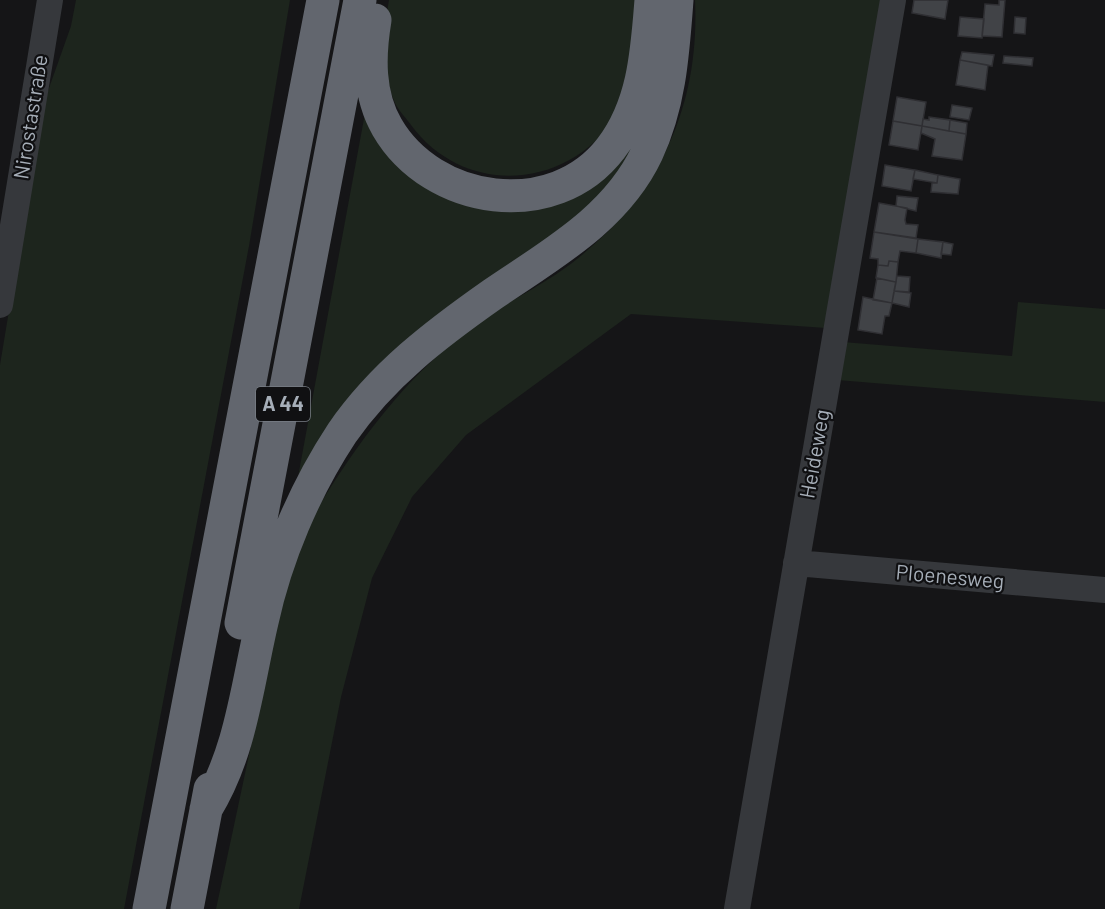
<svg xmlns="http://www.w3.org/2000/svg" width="1105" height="909" viewBox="0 0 1105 909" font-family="Barlow,sans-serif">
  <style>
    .green { fill: #1d251d }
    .building { fill: #414347; stroke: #2f2f33; stroke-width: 1.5 }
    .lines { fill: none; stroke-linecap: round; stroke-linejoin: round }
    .minor { stroke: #36383c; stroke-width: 26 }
    .motorway { stroke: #62666e; stroke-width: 33 }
    .labels { text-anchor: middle; stroke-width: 4.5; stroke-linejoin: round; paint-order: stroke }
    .shield { fill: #101012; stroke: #797f86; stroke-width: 1.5 }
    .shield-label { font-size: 20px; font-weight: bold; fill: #a6aeb8 }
    .street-label { font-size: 21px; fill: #a6aeb8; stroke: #101012 }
  </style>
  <rect width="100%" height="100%" fill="#151517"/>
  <path class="green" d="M76 0H290L249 246 124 909H0V365L43 105 71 26Z
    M389 0H641C636 28 630 56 625 85 623 94 622 108 617 115 569 190 465 198 411 125 406 118 399 111 395 103 382 74 383 31 389 0Z
    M695 0H883L826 328 631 314 466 435 412 497 372 578 341 697 299 909H216C233 831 249 754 266 676 275 633 284 592 299 551 303 539 306 526 313 516 355 446 402 381 468 330 500 305 539 288 572 263 658 197 700 108 695 0Z
    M370 86 394 157 540 197 654 104 633 173 298 477Z
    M1018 302 1105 309V402L837 380 843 342 1012 356Z"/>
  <path class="building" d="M914 0H948L945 19 912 13Z
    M999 0H1005L1002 37 982 36 985 4 999 5Z
    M960 17 984 19 982 38 958 36Z
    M1015 17 1026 18 1025 34 1014 33Z
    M962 52 994 55 992 66 960 60Z
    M1004 56 1033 58 1032 66 1003 63Z
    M960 60 988 65 985 90 956 85Z
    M897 97 926 102 922 126 893 121Z
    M952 105 972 108 969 120 950 117Z
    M929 117 950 120 949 131 922 126 923 119 929 120Z
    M950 120 967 123 966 134 949 131Z
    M893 121 922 126 918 150 889 145Z
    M922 126 966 134 962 160 932 156 935 139 921 133Z
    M885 165 915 170 911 191 882 186Z
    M915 170 938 175 937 183 913 179Z
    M938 175 960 179 958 194 931 192 932 183H937Z
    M897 196 918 198 916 211 896 206Z
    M879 203 907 208 905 220 906 224 918 225 916 238 874 232Z
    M874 232 918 239 916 253 900 251 898 262 889 261 888 266 878 265V259L870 258Z
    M918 239 943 242 941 258 916 253Z
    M943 242 953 244 951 255 941 254Z
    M889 261 898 262 896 282 876 278 878 265 888 266Z
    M897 276 910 277 909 292 894 291Z
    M877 278 896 282 892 303 873 300Z
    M894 291 911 293 909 307 892 303Z
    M863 297 892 303 889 316H885L882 334 858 330Z"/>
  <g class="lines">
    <path class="minor" d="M0 305 50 0
      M796 563 1105 590
      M737 909 893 0"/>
    <path class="motorway" d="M375 20C369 56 368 94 387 127 432 205 554 223 611 148 644 105 647 51 651 0
      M241 623 360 0
      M206 809C241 752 247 686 262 622 276 557 305 489 342 433 382 375 436 334 493 294 550 255 616 219 647 153 670 104 673 53 677 0
      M149 909 323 0
      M187 909 210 789"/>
  </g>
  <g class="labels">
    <rect class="shield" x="256" y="387" width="54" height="34" rx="4.5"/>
    <g class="shield-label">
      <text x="283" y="411">A 44</text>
    </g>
    <g class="street-label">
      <text transform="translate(31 117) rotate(-81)" y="7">Nirostastraße</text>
      <text transform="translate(815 454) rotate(-80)" y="7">Heideweg</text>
      <text transform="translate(950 577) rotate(5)" y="7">Ploenesweg</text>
    </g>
  </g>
</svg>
